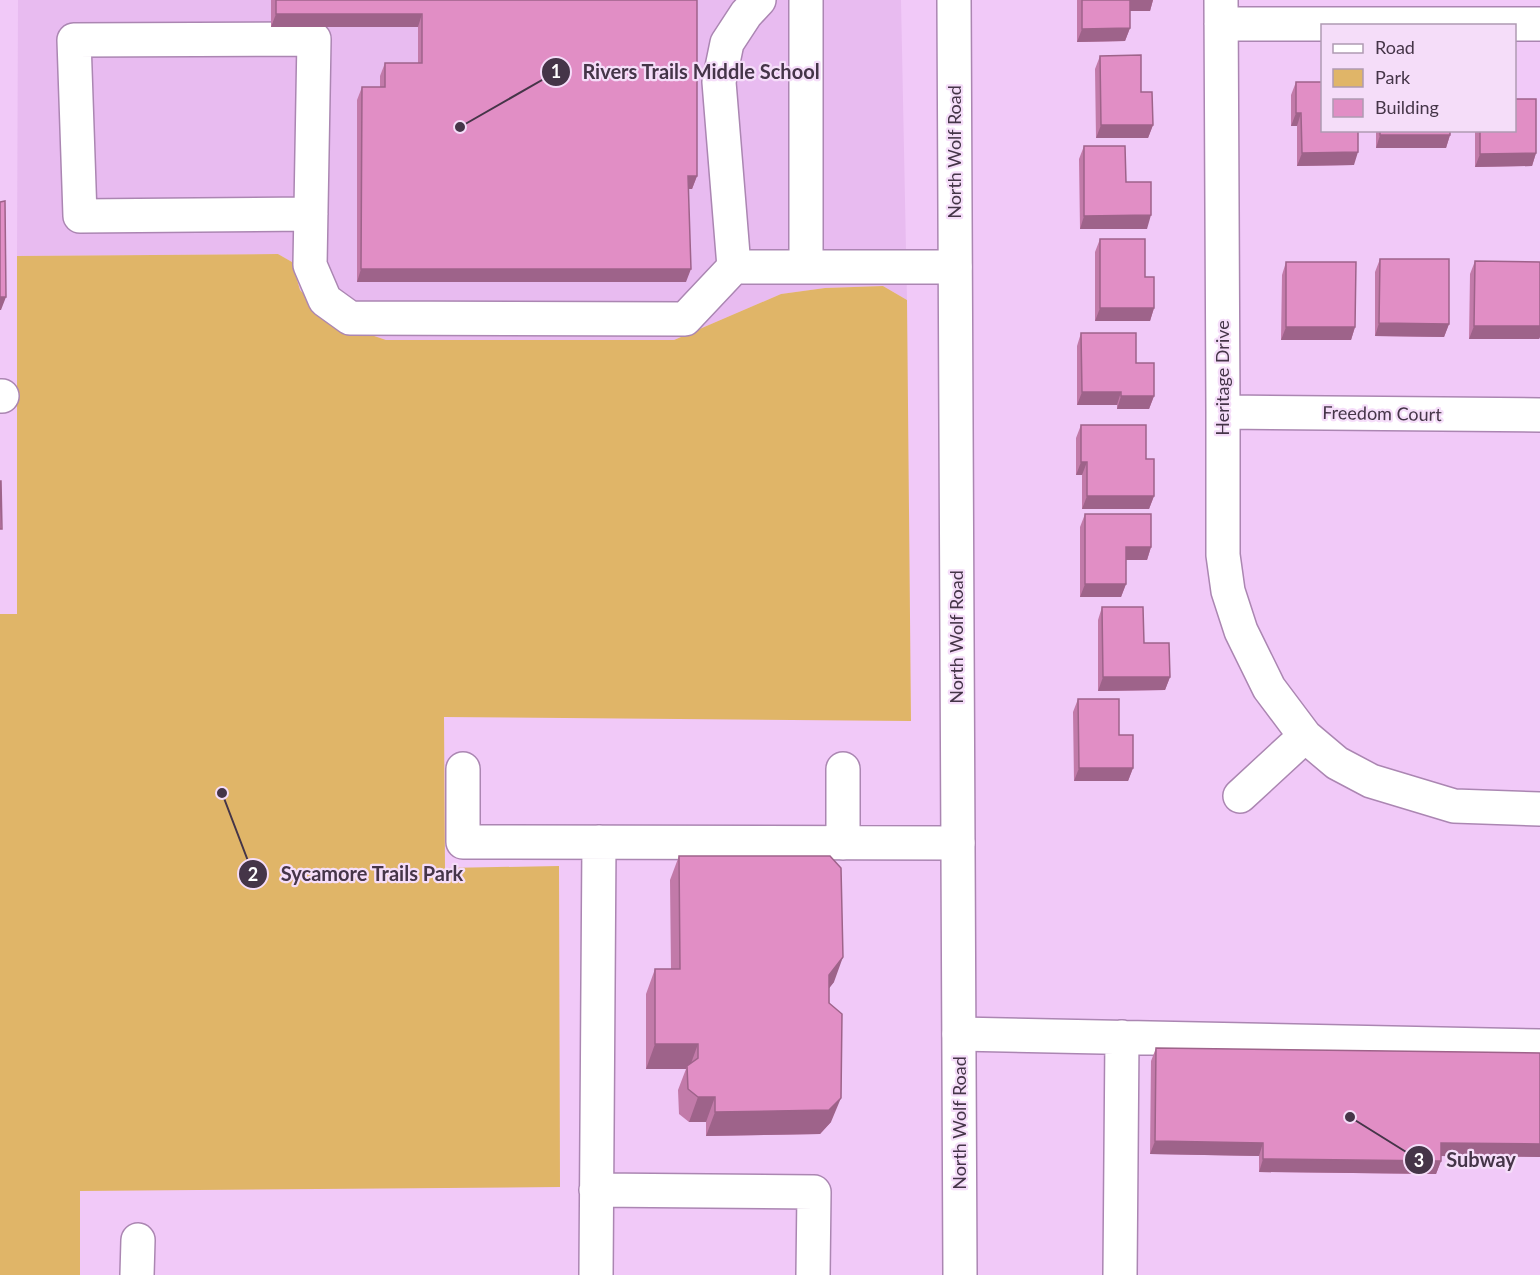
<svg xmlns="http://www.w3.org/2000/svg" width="1540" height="1275" viewBox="0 0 1540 1275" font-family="Lato,sans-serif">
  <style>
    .built { fill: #e8bbf0 }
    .green { fill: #e0b568 }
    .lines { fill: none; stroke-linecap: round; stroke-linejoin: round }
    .minor-casing { stroke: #ab86b2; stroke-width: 36 }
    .major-casing { stroke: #ab86b2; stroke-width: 36 }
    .minor { stroke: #fff; stroke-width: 33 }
    .major { stroke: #fff; stroke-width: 33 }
    .wall { fill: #c27aa9 }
    .shaded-wall { fill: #9e638a }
    .building { fill: #e18ec5; stroke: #9e638a; stroke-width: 1.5 }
    .labels { text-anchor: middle; stroke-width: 4.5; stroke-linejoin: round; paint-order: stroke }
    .street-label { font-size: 18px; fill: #453548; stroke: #f5ddf9 }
    .leader { fill: none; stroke: #453548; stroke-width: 2 }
    .callout-dot { fill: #453548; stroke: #f5ddf9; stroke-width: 2 }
    .mark-label { font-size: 18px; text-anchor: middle; font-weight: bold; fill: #fff }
    .callout-label { font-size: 20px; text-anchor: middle; font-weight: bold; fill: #453548; stroke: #f5ddf9; stroke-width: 4.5; stroke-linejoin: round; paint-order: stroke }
  </style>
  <rect width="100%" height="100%" fill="#f1c9f8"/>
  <path class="built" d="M18 0H901L907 300 883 286 825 288 781 294 674 340H386L330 321 300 290 292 262 278 254 17 256Z"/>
  <path class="green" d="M278 254 292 262 300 290 330 321 386 340H674L781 294 825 288 883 286 907 300 911 721 444 717 445 868 559 866 560 1187 80 1191V1275H0V614H17V256Z"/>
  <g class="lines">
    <defs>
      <path id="minor" d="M806 0V267
        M1221 0 1223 412V555L1228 591 1241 631 1269 688 1305 736 1337 763 1371 781 1454 806 1540 809
        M1221 24H1540
        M311 214 80 216 74 40 314 39 310 265 325 300 350 318 685 319 734 267H955
        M734 267 719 82 727 43 746 14 759 0
        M0 396H2
        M1223 412 1540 415
        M463 769V842L958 843
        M843 769V843
        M1240 796 1305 736
        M959 1034 1540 1046
        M596 1190 814 1192 813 1275
        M137 1275 138 1240
        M596 1275 599 842
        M1120 1275 1122 1037"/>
      <path id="major" d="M954 0 960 1275"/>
    </defs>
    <use href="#minor" class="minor-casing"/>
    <use href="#major" class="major-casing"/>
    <use href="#minor" class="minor"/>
    <use href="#major" class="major"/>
  </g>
  <path class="wall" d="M271 0H697V176L692 189H688L686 282H357V100L362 87H380V76L385 63H418V27H271Z
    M1077 0H1153L1150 11H1130V28L1125 41 1077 42Z
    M1100 56 1141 92 1153 125 1148 138H1096L1095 69Z
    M1296 82 1354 165 1297 166V126H1291V95Z
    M1376 130H1450V135L1446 148H1376Z
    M1475 130H1515L1536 153 1532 166 1475 167Z
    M1084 146 1126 182 1147 229H1080L1079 159Z
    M1100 239 1145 277 1154 308 1150 321H1095V252Z
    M1380 259 1449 324 1444 337 1375 336V272Z
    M1475 261 1540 262V337L1539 339H1469L1470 274Z
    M1286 262 1355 327 1351 340H1281L1282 275Z
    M1081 333 1136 363 1154 396 1149 409H1117V405H1077V346Z
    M1081 425 1146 459 1154 496 1149 509H1082V475H1076V438Z
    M1085 514 1151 547 1147 560H1126V584L1121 597H1080V527Z
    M1102 607 1144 643 1170 677 1165 690 1098 691V620Z
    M1078 699 1119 735 1133 768 1128 781H1074L1073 712Z
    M679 856 834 982 829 988 831 1122 820 1134 706 1136V1122H689L679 1114 678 1090 686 1069H646V994L655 969H671L670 880Z
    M1156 1048 1540 1053V1157L1441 1156V1161L1436 1174 1259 1172V1156L1150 1154 1151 1061Z"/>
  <path class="shaded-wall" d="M1129 0H1153L1150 11H1125Z
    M276 14H422L418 27H271Z
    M1130 28 1125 41 1077 42 1082 29Z
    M1296 113H1301L1297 126H1291Z
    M1101 125H1153L1148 138H1096Z
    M1380 135H1450L1446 148H1376Z
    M1358 152 1354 165 1297 166 1302 153Z
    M1536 153 1532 166 1475 167 1480 154Z
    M688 176H697L692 189H683Z
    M1151 215 1147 229H1080L1084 216Z
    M361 269H691L686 282H357Z
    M0 297H6L1 310H0Z
    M1100 308H1154L1150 321H1095Z
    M1379 323 1449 324 1444 337 1375 336Z
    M1474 326H1540V337L1539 339H1469Z
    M1286 327H1355L1351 340H1281Z
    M1082 392H1121L1117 405H1077Z
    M1121 396H1154L1149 409H1117Z
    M1081 462H1087L1082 475H1076Z
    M1087 496H1154L1149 509H1082Z
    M1126 547H1151L1147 560H1121Z
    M1085 584H1126L1121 597H1080Z
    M1103 677H1170L1165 690 1098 691Z
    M1079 768H1133L1128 781H1074Z
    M843 957 834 982 820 1000 829 975Z
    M655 1044H698L689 1069 687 1066 686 1069H646Z
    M698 1097H715L706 1122H689Z
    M841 1098 831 1122 820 1134 706 1136 715 1112Z
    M1155 1141 1263 1143 1259 1156 1150 1154Z
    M1441 1143 1540 1144V1157L1437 1156Z
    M1263 1159 1441 1161 1436 1174 1259 1172Z"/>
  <path class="building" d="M276 0H697V176H688L691 269H361L362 87H385V63H422V14H276Z
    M1082 0H1130V28L1082 29Z
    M1141 55V92H1152L1153 125H1101L1100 56Z
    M1296 82H1323V130H1358V152L1302 153 1301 113H1296Z
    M1515 99H1536V153L1480 154V130H1515Z
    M1380 130H1450V135H1380Z
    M1084 146H1125L1126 182H1151V215L1084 216Z
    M5 201 6 297H0V202Z
    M1100 239H1145V277H1154V308H1100Z
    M1380 259H1449V324L1379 323Z
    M1475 261 1540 262V326H1474Z
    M1286 262H1356L1355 327H1286Z
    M1081 333H1136V363H1154V396H1121V392H1082Z
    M1081 425H1146V459H1154V496H1087V462H1081Z
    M0 481H1L2 529H0Z
    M1085 514H1151V547H1126V584H1085Z
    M1102 607H1143L1144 643H1169L1170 677H1103Z
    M1078 699H1119V735H1133V768H1079Z
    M679 856H830L841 868 843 957 829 975V1003L842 1014 841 1098 829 1110 715 1112V1097H698L688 1089 687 1066 698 1058V1044H655V969H680Z
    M1156 1048 1540 1053V1144L1441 1143V1161L1263 1159V1143L1155 1141Z"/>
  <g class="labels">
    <g class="street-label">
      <text transform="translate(955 152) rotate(-90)" y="6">North Wolf Road</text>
      <text transform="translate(1223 378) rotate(-90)" y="6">Heritage Drive</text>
      <text transform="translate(1382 414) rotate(1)" y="6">Freedom Court</text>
      <text transform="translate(957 637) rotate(-90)" y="6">North Wolf Road</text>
      <text transform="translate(960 1123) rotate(-90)" y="6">North Wolf Road</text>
    </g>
  </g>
  <path class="leader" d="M460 127L556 72M222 793L253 874M1350 1117L1419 1160"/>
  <g class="callout-dot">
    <circle cx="460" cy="127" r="6"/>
    <circle cx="222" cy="793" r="6"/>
    <circle cx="1350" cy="1117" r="6"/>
    <circle cx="556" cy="72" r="15"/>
    <circle cx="253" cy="874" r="15"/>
    <circle cx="1419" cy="1160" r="15"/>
  </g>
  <g class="mark-label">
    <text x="556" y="78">1</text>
    <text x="253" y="881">2</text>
    <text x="1419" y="1167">3</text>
  </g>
  <g class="callout-label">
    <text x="701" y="79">Rivers Trails Middle School</text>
    <text x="372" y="881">Sycamore Trails Park</text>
    <text x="1481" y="1167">Subway</text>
  </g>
  <rect x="1321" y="24" width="195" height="108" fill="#f5ddf9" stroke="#af9ab2" stroke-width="1.5"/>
  <rect x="1333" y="44" width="30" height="9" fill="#ffffff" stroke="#af9ab2" stroke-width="1.5"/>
  <text x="1375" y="54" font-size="18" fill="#453548">Road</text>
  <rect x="1333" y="69" width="30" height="18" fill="#e0b568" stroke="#af9ab2" stroke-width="1.5"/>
  <text x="1375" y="84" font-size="18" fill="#453548">Park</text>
  <rect x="1333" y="99" width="30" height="18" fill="#e18ec5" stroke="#af9ab2" stroke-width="1.5"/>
  <text x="1375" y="114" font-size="18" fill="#453548">Building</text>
</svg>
